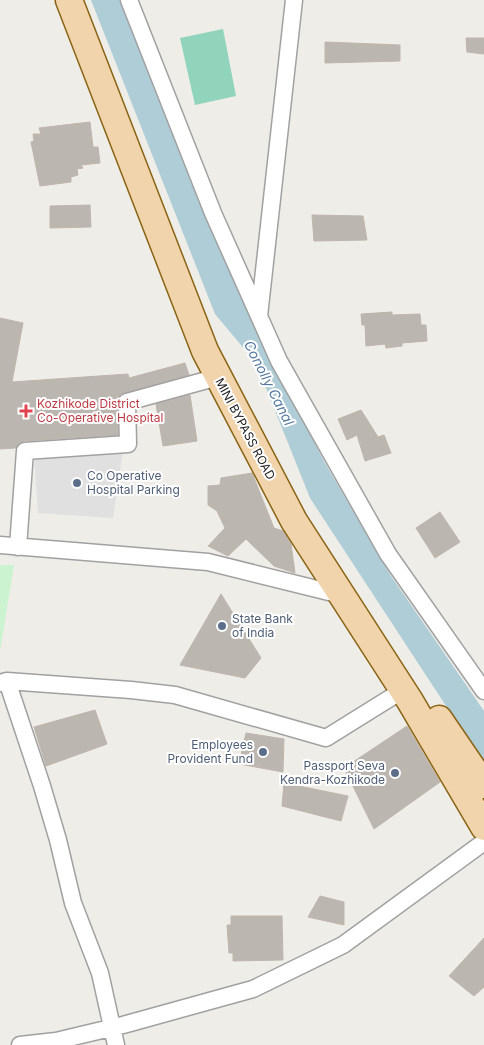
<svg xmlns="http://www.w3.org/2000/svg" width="484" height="1045" viewBox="0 0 484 1045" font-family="Inter,sans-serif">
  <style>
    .park { fill: #cbf3cf }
    .pitch { fill: #90d4bb }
    .parking { fill: #e0e0e0 }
    .water { fill: #aecdd7 }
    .building { fill: #bcb6b1; stroke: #bfb5ac }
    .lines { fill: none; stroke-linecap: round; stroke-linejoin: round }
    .street-casing { stroke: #a1a1a1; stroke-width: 19 }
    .primary-casing { stroke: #8a6413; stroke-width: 29 }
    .street { stroke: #fff; stroke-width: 16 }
    .primary { stroke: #f1d4ab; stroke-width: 26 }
    .health-dot { fill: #e0444e; stroke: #fff; stroke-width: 2 }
    .service-dot { fill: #5c6f8a; stroke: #fff; stroke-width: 2 }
    .labels { text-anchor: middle; stroke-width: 4; stroke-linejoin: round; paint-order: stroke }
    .health-label { font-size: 12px; fill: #be3a42; stroke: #fff; text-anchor: start }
    .street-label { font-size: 12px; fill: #202020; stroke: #fff }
    .service-label { font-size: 12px; fill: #4e5e75; stroke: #fff; text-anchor: start }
    .water-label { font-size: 14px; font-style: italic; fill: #54789e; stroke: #fff }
  </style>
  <rect width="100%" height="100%" fill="#efede8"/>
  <path class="park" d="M0 565H14L0 651Z"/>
  <path class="pitch" d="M223 29 236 96 195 105 180 38Z"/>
  <path class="parking" d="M123 451 113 518 38 513 34 453Z"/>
  <path class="water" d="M91 0H121L262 342 325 463 391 576 484 711V764L310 498 256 363 215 314Z"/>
  <path class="building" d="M466 38H484V54L467 52Z
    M325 42 400 45V61L325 63Z
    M90 122 93 147H98L100 163 81 165 83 168 77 169 78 175 71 177V182L40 186 31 142 34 141 33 134H41L39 128Z
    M90 205 91 227 50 228V206Z
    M312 215 363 216 367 240 314 241Z
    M392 312V315L420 314 421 325H426L427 341 402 343V346L386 348 385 344 366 346 365 325H362L361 314Z
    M0 318 23 323 12 382 128 374 129 378 185 363 189 375 121 394 117 402 118 435 24 441 19 443 16 448 0 449Z
    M190 395 197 441 163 446 156 404Z
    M361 410 378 437 384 435 391 453 365 461 357 435 347 440 338 419Z
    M252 473 274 528 283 531 291 544 295 573 274 566 246 539 228 556 208 546 225 528 217 511 208 505V486L220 485 221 478Z
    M440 512 460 542 435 558 416 528Z
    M221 594 261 658 245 678 180 665Z
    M95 710 107 744 46 766 34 727Z
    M407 726 440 782 374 829 344 768Z
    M246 733 284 739 283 772 239 764Z
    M284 783 348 796 341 821 282 806Z
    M320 896 344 902V925L308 917Z
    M231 916H282L283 960 233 961V953H229L227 925H231Z
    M484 938V987L474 996 449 976Z"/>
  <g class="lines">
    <defs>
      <path id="street" d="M129 0 213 213 279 361 388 554 484 691
        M259 316 294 0
        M0 545 208 562 341 595
        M18 547 25 451 128 444 127 402 218 377
        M7 681 42 786 58 840 73 903 100 973 116 1045
        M0 683 7 681 131 690 175 695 326 738 403 690
        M20 1045 56 1041 123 1025 253 989 343 945 484 842"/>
      <path id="primary" d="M69 0 205 351 294 521 410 701 484 827
        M439 719 484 785"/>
    </defs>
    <use href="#street" class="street-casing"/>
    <use href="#primary" class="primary-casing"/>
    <use href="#street" class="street"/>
    <use href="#primary" class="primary"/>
  </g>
  <path class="health-dot" d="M23.5 403.5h5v5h5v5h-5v5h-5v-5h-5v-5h5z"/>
  <g class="service-dot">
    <circle cx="77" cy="483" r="5"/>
    <circle cx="222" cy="626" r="5"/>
    <circle cx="263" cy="752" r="5"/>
    <circle cx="395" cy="773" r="5"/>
  </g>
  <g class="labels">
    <g class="health-label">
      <text x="37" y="408">Kozhikode District<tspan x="37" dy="14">Co-Operative Hospital</tspan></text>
    </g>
    <g class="street-label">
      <text transform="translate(245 429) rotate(62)" y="4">MINI BYPASS ROAD</text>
    </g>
    <g class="service-label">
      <text x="87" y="480">Co Operative<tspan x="87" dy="14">Hospital Parking</tspan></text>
      <text x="232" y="623">State Bank<tspan x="232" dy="14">of India</tspan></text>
      <text x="253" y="749" text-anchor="end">Employees<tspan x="253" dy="14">Provident Fund</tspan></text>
      <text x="385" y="770" text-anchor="end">Passport Seva<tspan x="385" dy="14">Kendra-Kozhikode</tspan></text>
    </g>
    <g class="water-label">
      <text transform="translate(269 383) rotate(63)" y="5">Conolly Canal</text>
    </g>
  </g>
</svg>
